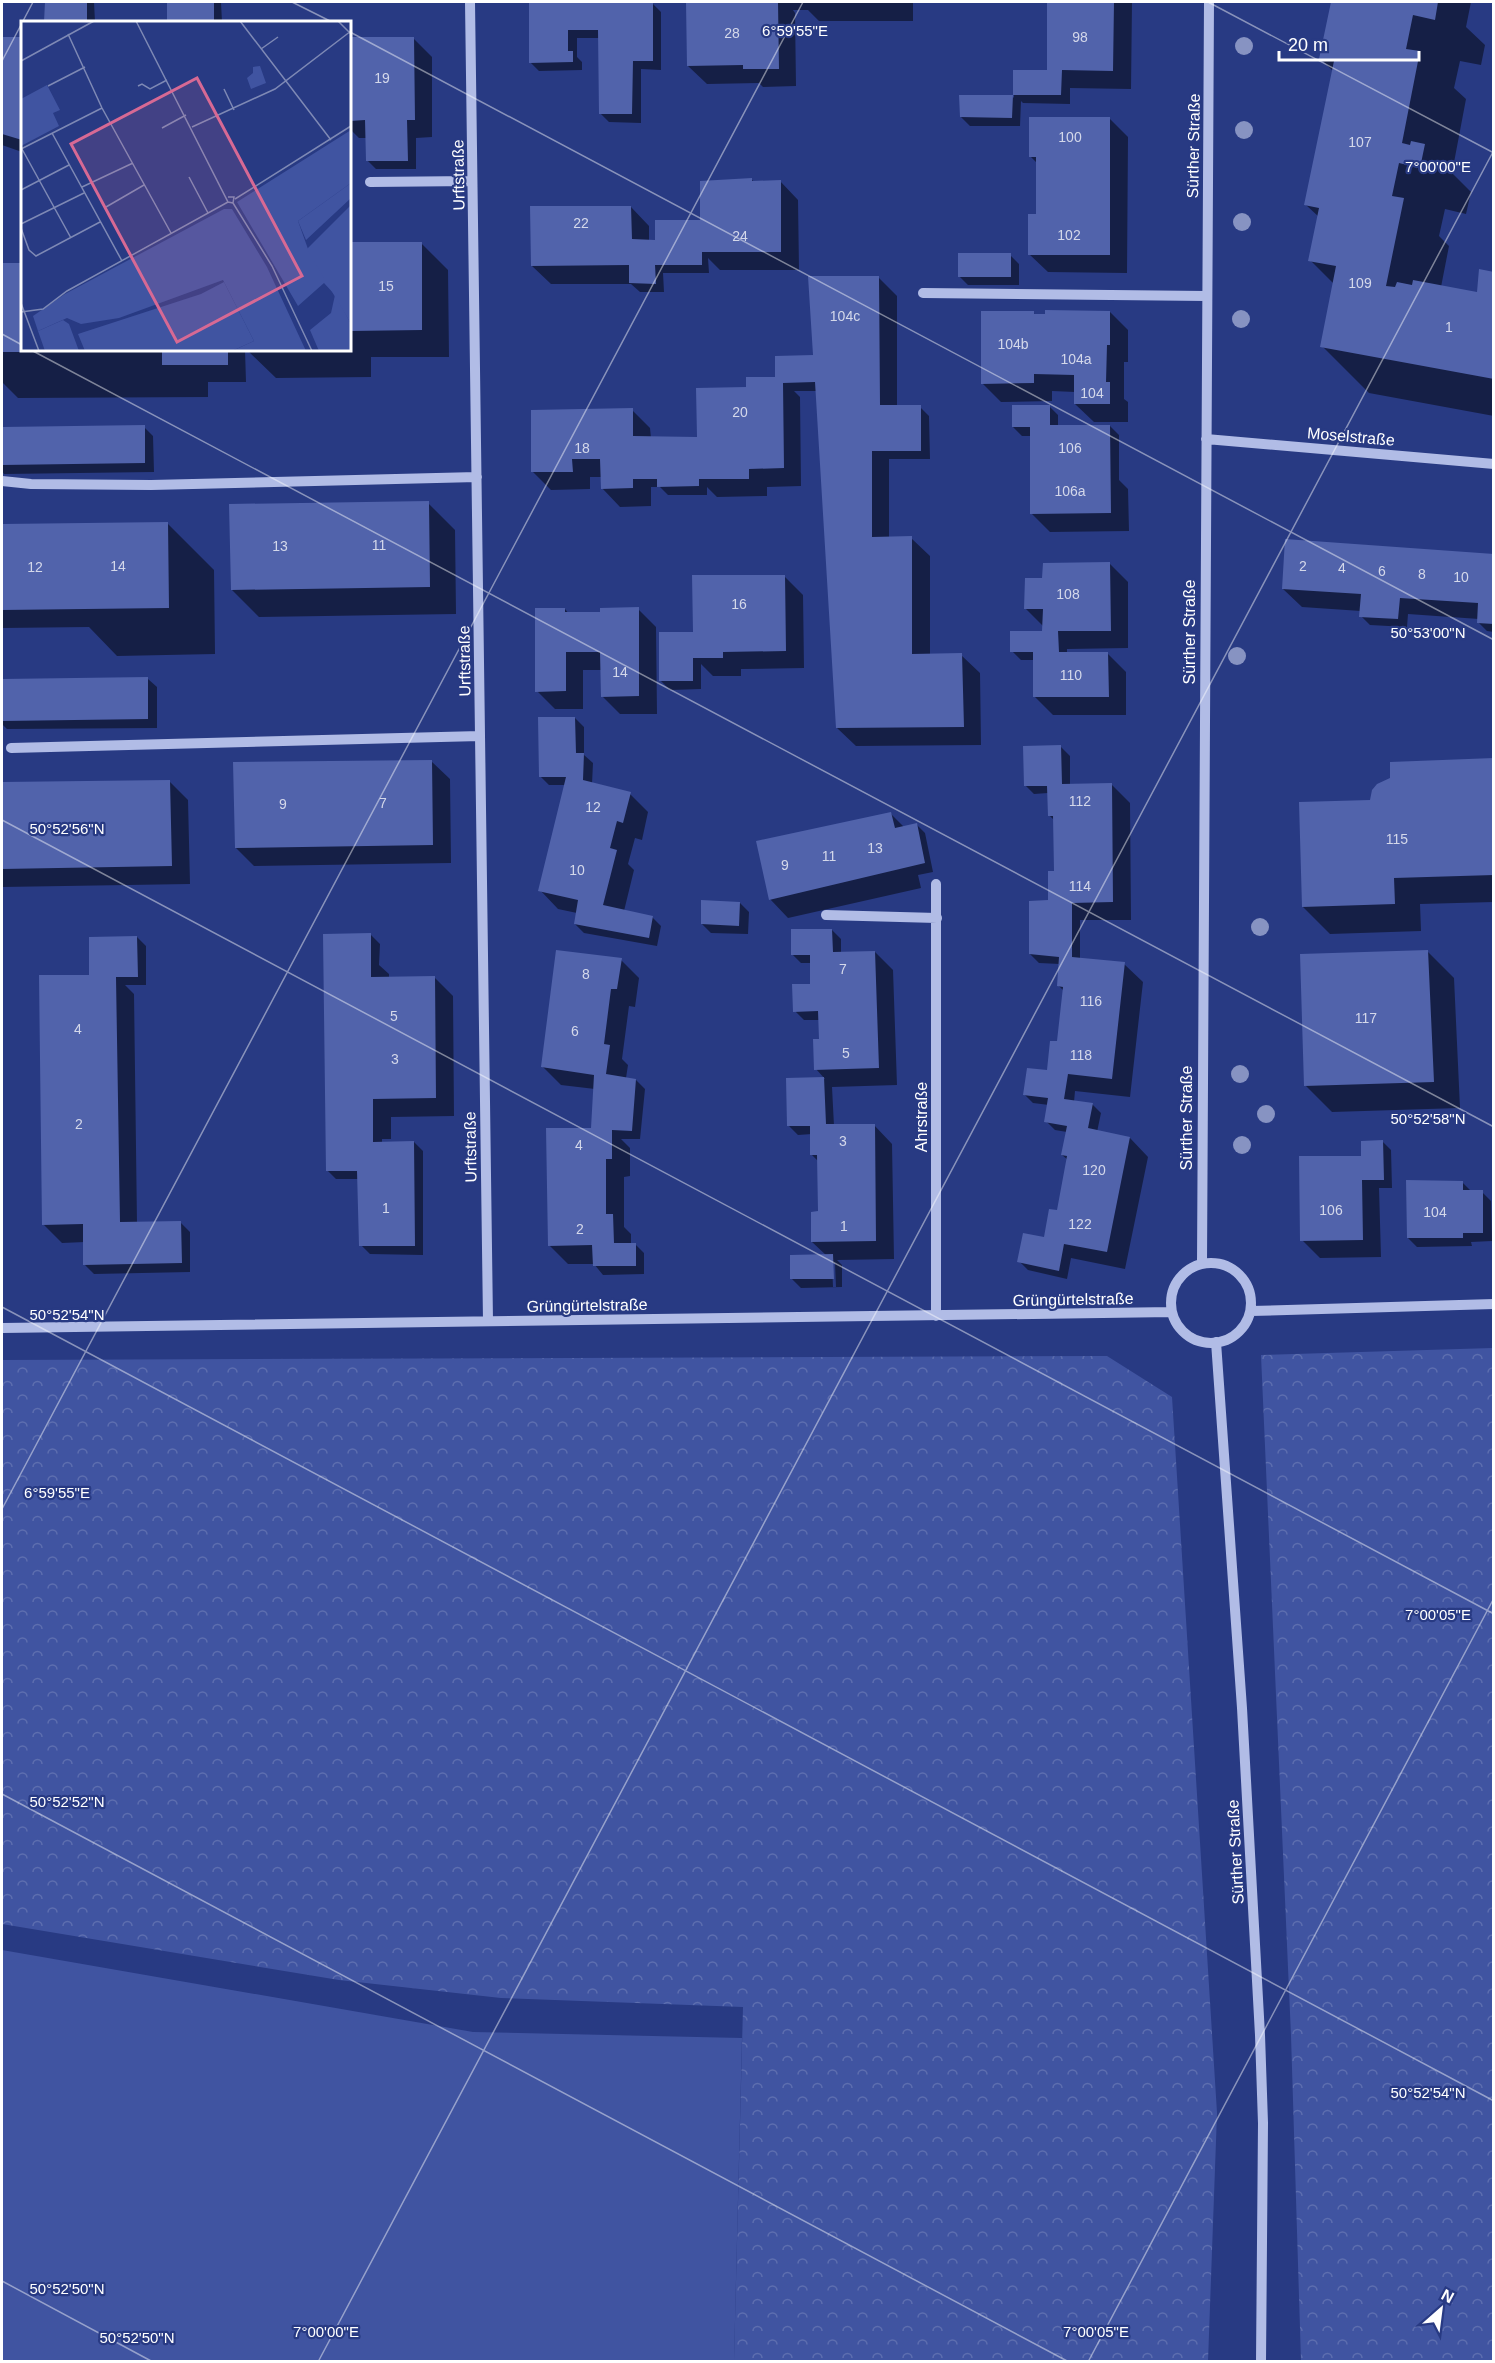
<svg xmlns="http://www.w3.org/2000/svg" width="1495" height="2363" viewBox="0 0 1495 2363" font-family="Helvetica,sans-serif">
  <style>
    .green { fill: #4054a1 }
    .forest { fill: url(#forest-crowns) }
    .shadow { fill: #0007; fill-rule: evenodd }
    .building { fill: #5163ab }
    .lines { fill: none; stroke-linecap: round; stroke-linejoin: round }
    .minor { stroke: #b1bce6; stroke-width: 10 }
    .tree { fill: #8793c2 }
    .ticks { fill: none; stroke: #fff; stroke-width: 1.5; stroke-opacity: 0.45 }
    .labels { text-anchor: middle; stroke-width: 4.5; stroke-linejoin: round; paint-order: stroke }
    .number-label { font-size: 14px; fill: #d4d8ea }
    .street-label { font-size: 16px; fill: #fff; stroke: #283a83 }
    .inset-road { fill: none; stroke: #7e89b5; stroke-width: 1.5 }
    .view { fill: #d76994; fill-opacity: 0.15; stroke: #d76994; stroke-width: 3 }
    .inset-edge { fill: none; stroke: #fff; stroke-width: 3 }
    .ticks-label { font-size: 15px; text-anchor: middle; fill: #fff; stroke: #283a83; stroke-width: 4.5; stroke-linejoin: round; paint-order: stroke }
  </style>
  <defs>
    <pattern id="forest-crowns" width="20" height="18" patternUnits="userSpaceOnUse" patternTransform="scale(1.5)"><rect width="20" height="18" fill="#4054a1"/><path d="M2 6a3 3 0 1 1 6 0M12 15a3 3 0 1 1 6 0" fill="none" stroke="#5d6eaf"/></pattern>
  </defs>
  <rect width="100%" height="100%" fill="#283a83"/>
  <path class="green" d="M2 1950 473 2032 742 2038 734 2361H2Z"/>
  <path class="forest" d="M1493 1348V2361H1301L1291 2035 1261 1355Z
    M1107 1356 1172 1397 1217 2113 1208 2361H734L743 2007 501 1998 339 1980 2 1924V1360Z"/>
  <path class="shadow" d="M46 2H94L95 22H46Z
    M169 2H221L222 22H169Z
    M687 2H913V21H819L808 10H793L795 13 796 86 763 87 759 83 707 84 688 66Z
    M1049 2H1132L1131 89 1070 88V104L1023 103 1021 101 1020 126H970L961 117 1012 96 1014 98V71H1048Z
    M1332 2H1471L1466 27 1485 45 1481 65 1460 61 1454 88 1466 99 1452 173 1471 192 1466 214 1445 209 1439 236 1449 246 1441 287 1479 294 1494 274V416L1369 393 1322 346 1334 284 1310 260 1319 217 1306 205 1333 71 1320 58Z
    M652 3 661 12V70L641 69V123L609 122 600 113V38H577V57L582 62V70L539 71 530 62V4Z
    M413 38 432 57V137L416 138V169H376L367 160V138H359L350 129V39Z
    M2 39H22V152L2 145Z
    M1110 119 1128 137 1127 273 1048 272 1029 254 1038 216V164L1031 157Z
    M752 180 754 182 780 181 798 200 799 270H720L708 258 709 273H663L664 292H640L631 284H551L532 266 631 207 649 226V241H657L699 222Z
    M350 243H421L448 270 449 357H371V377L276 378 247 350H350Z
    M1010 255 1019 264V285H968L959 276Z
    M2 265H22V350H245L246 382H208V397L18 398 2 382Z
    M879 278 897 296V407H920L929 416 930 459H889V538H911L930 556V655H961L980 673 981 745 856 746 837 728 817 391H794L800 397 801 486 767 487V496L717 497 707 487V495H668L660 487H651V506L620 507 602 488V477H590V489L551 490 533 472 632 410 650 428 651 438H698L748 388 779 379 812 356Z
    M1110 312 1128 330V362H1124V399L1128 402V422H1094L1075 404V392L1052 391V401L1001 402 982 383 1033 313 1036 315Z
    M1049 406 1058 415V427L1110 426 1119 435V480L1128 489 1129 531 1050 532 1032 514 1031 436H1022L1013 427Z
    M144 427 153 436 154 472 4 474 2 471V428Z
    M428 503 455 530 456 614 259 617 232 590Z
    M167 523 214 570 215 654 117 656 89 627 2 628V526Z
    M1494 555V632L1487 631 1478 622 1479 619 1408 614 1407 627 1370 625 1361 616V611L1302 607 1283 589Z
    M1110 564 1128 582V648L1067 649V654H1108L1126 672V715H1053L1034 696V660H1021L1012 651 1044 632V627L1026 609 1044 579Z
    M784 576 803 595 804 668 741 669V676H713L701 664V689L670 690 661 681 694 636Z
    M565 609 569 614H601L638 609 656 627 657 714H620L602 696V670H583V709H555L537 691Z
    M148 679 157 687V728L7 729 2 724V681Z
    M575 718 584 727V755L593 763 592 784 630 794 648 812 642 840 635 838 628 864 634 870 624 911 652 917 661 926 657 946 584 933 575 924 577 913 558 909 540 890 566 785H549L540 776Z
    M1061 747 1070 756V785H1112L1130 803 1131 920H1080V959L1124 964 1143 982 1130 1097 1075 1091 1074 1102 1092 1104 1101 1113 1097 1132 1130 1138 1148 1157 1125 1269 1071 1258 1067 1279 1028 1270 1019 1261 1045 1240 1058 1212 1068 1160 1062 1155 1067 1132 1055 1130 1046 1121 1049 1105 1033 1103 1024 1094 1048 1073 1058 1042 1064 991 1058 985 1060 964 1039 963 1030 954 1049 903 1056 873 1055 821 1049 815 1048 793 1034 794 1025 785Z
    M1494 760V902L1420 904 1421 931 1330 934 1303 907 1371 801Z
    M431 761 450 779 451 863 254 866 236 848Z
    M170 782 188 800 190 884 2 887V784Z
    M890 813 904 827 916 824 925 833 933 872 918 875 921 888 788 918 770 899Z
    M740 903 749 912 748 934 711 933 702 924Z
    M832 930 841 939V953L875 952 893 970 897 1085 832 1087 834 1126 874 1125 892 1144 894 1259 837 1260 842 1265V1287L801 1288 792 1279 827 1256 812 1242 819 1212 818 1161 812 1155V1134L798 1135 789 1126 787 1080 825 1079 816 1069 821 1041 820 1020H804L795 1011 812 985V963H801L792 954ZM832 1263H835L836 1287H833Z
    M371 935 380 944 379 965 389 974V978L434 977 453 996 454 1116 391 1117V1139H382V1143L414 1142 423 1151V1255L370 1254 361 1245 359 1179H336L327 1170Z
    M137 937 146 946V985H125L134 994 137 1223H181L190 1232V1272L94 1274 85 1265V1242L62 1243 43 1224 90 976Z
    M1427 951 1454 978 1460 1108 1332 1112 1305 1085Z
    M621 960 639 978 635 1007 629 1006 622 1059 628 1065 626 1078 636 1080 645 1089 640 1139H621L630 1148V1176L624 1177V1227L631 1234V1245L635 1244 644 1253V1274L603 1275 594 1264H568L549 1245 592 1129 595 1089 561 1085 542 1066Z
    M1382 1141 1391 1150 1392 1188H1379L1381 1257 1320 1258 1302 1240 1363 1157Z
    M1462 1182 1472 1192H1482L1491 1201 1492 1241 1471 1242 1472 1246 1417 1247 1408 1238Z"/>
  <path class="building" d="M45 2H87V22H44Z
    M167 2H214V22H167Z
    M529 2H653V61H633L632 114H599L598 30H568V51H573V62L529 63Z
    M686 2H778L779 69H743V65L687 66Z
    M1047 2H1114L1113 71 1062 70 1061 95H1013V70H1047Z
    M1331 2H1438L1435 20 1413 15 1406 49 1420 51 1402 143 1410 145 1411 141 1425 144 1420 168 1399 163 1392 196 1404 198 1386 286 1395 287 1397 282 1412 285 1413 280 1477 292 1479 269 1494 272V379L1320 347 1336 266 1308 261 1319 208 1304 205 1334 61 1319 59Z
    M2 37H22V140L2 134Z
    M350 37H414L415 120H407L408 161H366L365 120 350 121Z
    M959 95H1013L1012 118 960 117Z
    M1029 117H1110V255H1028V214H1036V157H1029Z
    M752 178V181L781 180V252H702V265H655L656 284 629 283V265L531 266 530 206H631L632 239 655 240V220H700V181Z
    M350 242H422V330L350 331Z
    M958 253H1011V277H958Z
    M2 263H22V350H70V352H2Z
    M808 276H879L880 405H921V451H872V537L912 536V654L962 653 964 727 836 728 815 382 783 383 784 468 749 469V479H699V486L657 487V479H633V488L601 489 600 459H572L573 472H531V410L633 408V436L697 437 696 388 746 387V377H775V356L813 355Z
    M1045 310 1110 311V345H1107L1106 382H1110V404H1074V375L1034 374V383L981 384V311H1034V314H1045Z
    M162 350H228V365H162Z
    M1012 405H1050V425H1110L1111 513 1030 514V427H1012Z
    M145 425V463L2 465V427Z
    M429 501 430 587 231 590 229 504Z
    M168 522 169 608 2 610V524Z
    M1285 539 1494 554V624L1477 623 1478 603 1400 598 1398 619 1359 617 1361 594 1282 589Z
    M1110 562 1111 631H1058L1059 652H1108L1109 697H1033V652H1010V631H1042L1043 609H1024L1025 578H1042L1043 563Z
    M692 575H785L786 651 723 652V658H693V681H659V632H693Z
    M639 607V696L601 697 600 652H566V691L535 692V608H565V612H600V608Z
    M148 677V719L2 721V679Z
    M538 717H575L576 753H584L583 780 631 792 623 823 617 821 610 848 617 850 603 905 653 916 649 938 574 924 578 900 538 891 566 777H539Z
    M1061 745 1062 784 1112 783 1113 902 1072 903V957L1125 962 1112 1079 1068 1074 1064 1099 1093 1103 1088 1128 1130 1137 1107 1252 1064 1244 1059 1271 1017 1262 1023 1233 1044 1237 1049 1209 1057 1210 1067 1156 1061 1155 1067 1126 1044 1122 1048 1098 1023 1095 1027 1068 1047 1070 1050 1041H1057L1063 987 1057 986 1059 957 1029 954V901L1048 900V871H1054L1053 816H1048L1047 786H1024L1023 746Z
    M1494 758V875L1394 878 1395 904 1302 907 1299 802 1370 800 1372 790 1377 784 1390 778V762Z
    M432 760 433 845 235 848 233 762Z
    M170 780 172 866 2 869V782Z
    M891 812 895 828 917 823 925 863 769 900 756 841Z
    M701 900 740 902 739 926 701 924Z
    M791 929H832L833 952 875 951 879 1068 814 1070 813 1039H819L818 1011 793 1012 792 984H810V955H791Z
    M371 933V977L435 976 436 1098 373 1099V1142L414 1141 415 1246H359L357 1171H326L323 934Z
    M137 936 138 977H116L120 1222 181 1221 182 1263 83 1265V1224L42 1225 39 975H89V937Z
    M556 950 622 958 617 989H611L604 1044 610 1045 606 1074 636 1079 632 1131 612 1130V1159H606V1214H613L614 1243H636V1266H593L592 1245 548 1246 546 1128H591L594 1075 541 1067Z
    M1428 950 1434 1082 1304 1086 1300 954Z
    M824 1077 826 1124H875L876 1241 811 1242V1212L818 1211 817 1155H810V1126H787L786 1078Z
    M1383 1140 1384 1180H1362L1363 1240 1300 1241 1299 1156H1361V1141Z
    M1406 1180 1463 1181V1190H1483V1233H1463V1238H1407Z
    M833 1254 834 1279H790V1255Z"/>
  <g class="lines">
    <path class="minor" d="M470 2 488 1321
      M370 182 472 181
      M923 293 1206 296
      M1206 439 1494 464
      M2 481 31 484 151 485 477 477
      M11 748 480 736
      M826 915 937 918
      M1202 1263 1209 2
      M1171 1303a40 40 0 1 1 80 0a40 40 0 1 1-80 0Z
      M1251 1311 1494 1304
      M936 1316V884
      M2 1328 1172 1312
      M1216 1342 1242 1708 1260 2035 1263 2123 1261 2362"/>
  </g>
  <g class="tree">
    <circle cx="1244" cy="46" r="9"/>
    <circle cx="1244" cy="130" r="9"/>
    <circle cx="1242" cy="222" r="9"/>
    <circle cx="1241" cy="319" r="9"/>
    <circle cx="1237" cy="656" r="9"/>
    <circle cx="1260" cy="927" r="9"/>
    <circle cx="1240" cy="1074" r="9"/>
    <circle cx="1266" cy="1114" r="9"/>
    <circle cx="1242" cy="1145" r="9"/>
  </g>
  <path class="ticks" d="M292 2 332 22M1208 2 1494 153M350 32 1494 640M2 61 33 2M2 334 22 345M31 350 1494 1127M2 820 1494 1614M2 1307 1494 2101M2 1509 803 2M2 1794 1069 2362M2 2281 153 2362M318 2362 1494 150M1088 2362 1494 1598"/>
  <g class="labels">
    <g class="number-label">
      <text x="732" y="38">28</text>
      <text x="1080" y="42">98</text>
      <text x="382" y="83">19</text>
      <text x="1070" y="142">100</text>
      <text x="1360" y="147">107</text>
      <text x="581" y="228">22</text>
      <text x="1069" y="240">102</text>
      <text x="740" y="241">24</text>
      <text x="1360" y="288">109</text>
      <text x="386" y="291">15</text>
      <text x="845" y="321">104c</text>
      <text x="1449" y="332">1</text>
      <text x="1013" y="349">104b</text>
      <text x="1076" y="364">104a</text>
      <text x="1092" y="398">104</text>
      <text x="740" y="417">20</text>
      <text x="582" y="453">18</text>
      <text x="1070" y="453">106</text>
      <text x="1070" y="496">106a</text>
      <text x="379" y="550">11</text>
      <text x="280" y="551">13</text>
      <text x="118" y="571">14</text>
      <text x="1303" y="571">2</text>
      <text x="35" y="572">12</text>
      <text x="1342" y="573">4</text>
      <text x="1382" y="576">6</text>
      <text x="1422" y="579">8</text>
      <text x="1461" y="582">10</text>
      <text x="1068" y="599">108</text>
      <text x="739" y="609">16</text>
      <text x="620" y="677">14</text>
      <text x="1071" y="680">110</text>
      <text x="1080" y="806">112</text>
      <text x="383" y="808">7</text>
      <text x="283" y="809">9</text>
      <text x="593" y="812">12</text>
      <text x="1397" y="844">115</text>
      <text x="875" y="853">13</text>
      <text x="829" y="861">11</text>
      <text x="785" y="870">9</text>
      <text x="577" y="875">10</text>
      <text x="1080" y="891">114</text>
      <text x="843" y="974">7</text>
      <text x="586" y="979">8</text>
      <text x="1091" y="1006">116</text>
      <text x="394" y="1021">5</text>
      <text x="1366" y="1023">117</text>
      <text x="78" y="1034">4</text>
      <text x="575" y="1036">6</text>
      <text x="846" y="1058">5</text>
      <text x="1081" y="1060">118</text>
      <text x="395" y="1064">3</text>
      <text x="79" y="1129">2</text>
      <text x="843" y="1146">3</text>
      <text x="579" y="1150">4</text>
      <text x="1094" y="1175">120</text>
      <text x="386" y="1213">1</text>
      <text x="1331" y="1215">106</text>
      <text x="1435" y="1217">104</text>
      <text x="1080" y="1229">122</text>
      <text x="844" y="1231">1</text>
      <text x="580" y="1234">2</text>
    </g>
    <g class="street-label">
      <text transform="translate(1193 146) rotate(-89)" y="6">Sürther Straße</text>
      <text transform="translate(458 175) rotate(-91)" y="6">Urftstraße</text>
      <text transform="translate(1351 436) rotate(5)" y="6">Moselstraße</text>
      <text transform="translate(1189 632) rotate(-90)" y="6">Sürther Straße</text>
      <text transform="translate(464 661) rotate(-91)" y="6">Urftstraße</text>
      <text transform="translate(921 1117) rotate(-90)" y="6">Ahrstraße</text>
      <text transform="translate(1186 1118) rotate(-90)" y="6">Sürther Straße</text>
      <text transform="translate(470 1147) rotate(-91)" y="6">Urftstraße</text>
      <text transform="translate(1073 1299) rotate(-1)" y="6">Grüngürtelstraße</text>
      <text transform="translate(587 1305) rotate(-1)" y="6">Grüngürtelstraße</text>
      <text transform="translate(1235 1852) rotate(-93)" y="6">Sürther Straße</text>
    </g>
  </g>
  <g transform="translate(21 21)">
    <rect width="330" height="330" fill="#283a83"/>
    <path d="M330 162V177L285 219 277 200ZM203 261 233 320 211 330H64L57 313 180 273ZM42 299 48 303 58 330H24L17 310Z" fill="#4054a1"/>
    <path d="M330 109V162L277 200 287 228 292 232 330 303V330H298L289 309 310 292 314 274 303 262 277 285 216 181ZM203 188H211L246 246 285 330H211L233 320 202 259 98 297 60 303 46 297 17 310 12 295 44 273Z" fill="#4054a1"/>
    <path d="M330 184V303L286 228Z" fill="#4054a1"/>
    <path d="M239 45 245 62 230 68 226 57 232 52V46ZM26 64 39 89 32 92 38 105 0 125V78Z" fill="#4054a1"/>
    <path class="inset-road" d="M115 0 207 181 212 182M219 0 310 119M317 0 330 13M47 13 81 87 150 212M240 28 257 16M0 40 73 0M27 65 64 46M117 65 121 63 129 68 146 59M203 68 213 89M171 106 254 68 330 10M141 107 165 94M31 112 101 240M0 128 81 87M1 128 50 217M168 156 187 192M61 166 112 142M0 169 48 144M207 176H213L212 182 251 245 291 330M214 178 330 105M85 186 123 164M0 203 63 172M0 207 8 229 15 235 79 201M0 282 18 330M0 291 22 288 46 270 207 181"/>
    <path class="view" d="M176 57 281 255 156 321 50 123Z"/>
    <rect width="330" height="330" class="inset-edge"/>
  </g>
  <g class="ticks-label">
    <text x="795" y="36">6°59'55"E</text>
    <text x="1438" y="172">7°00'00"E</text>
    <text x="1428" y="638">50°53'00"N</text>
    <text x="67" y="834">50°52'56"N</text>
    <text x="1428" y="1124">50°52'58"N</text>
    <text x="67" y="1320">50°52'54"N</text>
    <text x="57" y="1498">6°59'55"E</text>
    <text x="1438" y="1620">7°00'05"E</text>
    <text x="67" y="1807">50°52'52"N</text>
    <text x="1428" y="2098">50°52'54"N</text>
    <text x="67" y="2294">50°52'50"N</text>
    <text x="326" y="2337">7°00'00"E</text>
    <text x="1096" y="2337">7°00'05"E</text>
    <text x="137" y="2343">50°52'50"N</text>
  </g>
  <rect width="1495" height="2363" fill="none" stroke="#ffffff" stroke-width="6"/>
  <g transform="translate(1441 2309) rotate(28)" stroke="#283a83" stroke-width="4.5" paint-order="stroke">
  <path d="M0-4.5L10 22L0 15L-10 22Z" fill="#ffffff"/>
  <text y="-9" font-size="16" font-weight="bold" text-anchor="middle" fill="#ffffff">N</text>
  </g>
  <path d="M1279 51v9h140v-9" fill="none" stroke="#ffffff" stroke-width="3"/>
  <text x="1288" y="51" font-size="18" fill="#ffffff" stroke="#283a83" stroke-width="4.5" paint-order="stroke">20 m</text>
</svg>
